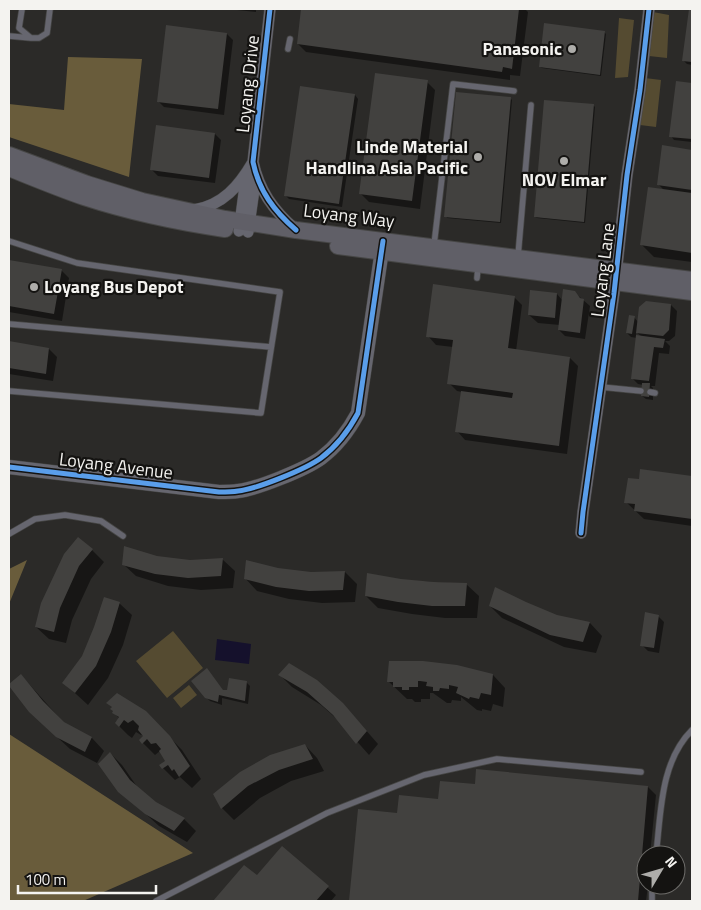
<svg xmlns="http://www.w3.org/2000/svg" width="701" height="910" viewBox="0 0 701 910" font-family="'Titillium Web',sans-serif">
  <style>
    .green { fill: #554b31 }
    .forest { fill: #695c3b }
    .water { fill: #15112c }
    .shadow { fill: #0007; fill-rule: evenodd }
    .building { fill: #42413f }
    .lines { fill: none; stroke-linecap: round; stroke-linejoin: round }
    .service-casing { stroke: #464645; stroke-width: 7 }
    .minor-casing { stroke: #464645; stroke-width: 12 }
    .tertiary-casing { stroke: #464645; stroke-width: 15 }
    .secondary-casing { stroke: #464645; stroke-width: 18 }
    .service { stroke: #66666f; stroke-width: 5.5 }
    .minor { stroke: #66666f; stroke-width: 11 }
    .tertiary { stroke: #66666f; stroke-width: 14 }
    .secondary { stroke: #605f67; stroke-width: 16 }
    .cycleway-casing { stroke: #141311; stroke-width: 8 }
    .cycleway { stroke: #5a9eea; stroke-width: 5 }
    .poi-dot { fill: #aeadaa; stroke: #141311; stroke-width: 2 }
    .labels { text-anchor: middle; stroke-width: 4.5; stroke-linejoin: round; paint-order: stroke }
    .poi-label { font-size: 18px; font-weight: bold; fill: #f4f3f0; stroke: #141311; text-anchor: end }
    .street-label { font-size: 18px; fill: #f4f3f0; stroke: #141311 }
  </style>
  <rect width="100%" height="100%" fill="#2b2a28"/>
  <path class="green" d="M653 12 669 15 667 58 649 56Z
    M619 18 634 20 628 77 615 78Z
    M645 78 661 80 656 127 640 125Z
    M173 631 203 668 167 698 136 661Z
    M189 685 197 695 181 708 173 698Z"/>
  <path class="forest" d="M68 57 142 59 129 177 9 137V104L64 110Z
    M27 560 9 604V569Z
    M9 734 193 853 83 901H9Z"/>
  <path class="water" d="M217 639 251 644 249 664 215 660Z"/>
  <path class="shadow" d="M228 9H256V12Z
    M302 9H525L528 12 520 76 510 75V80L306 52 298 44Z
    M690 10H692V65L687 64 684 61Z
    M604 32 606 34 601 76 542 68 540 67Z
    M227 34 233 40 224 115 164 107 158 101Z
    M427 82 435 90 420 209 369 202 361 194Z
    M677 82 692 84V142L674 140 671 136Z
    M355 95 358 99 342 207 289 199 285 195Z
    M511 99 512 100 501 223 447 218 446 216Z
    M545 101 594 106 595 107 585 223 537 218 535 217Z
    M215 134 221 140 215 183 158 176 152 170Z
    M663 147 692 151V262L654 257 642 245 664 190 658 184Z
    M9 261 61 270 69 278 62 321 9 312Z
    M574 292 590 306 585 339 565 336 559 330 560 325 538 323 529 315 557 294 563 301Z
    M514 297 522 305 516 351 570 358 578 366 567 454 465 440 457 431 462 392 457 391 449 383 453 347 436 345 428 336Z
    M671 305 677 311 675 336 669 341H665L670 346 669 354 659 353 655 386H651L653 388V400L646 399 642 396 643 385 638 384 632 378 637 338 631 337 627 333 634 317 638 322ZM636 332 642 337 636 336Z
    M9 343 49 349 57 357 53 381 9 374Z
    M641 470 692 477V526L644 519 626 502 640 481Z
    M92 550 104 562 91 579 72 620 66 643 49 639 36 627 42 603Z
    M157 557 190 561 222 559 235 571 233 588 201 590 168 586 136 576 123 564Z
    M278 569 311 573 345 572 357 584 355 602 322 603 289 599 257 591 245 578Z
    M400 580 466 584 479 596 477 618H445L412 614 378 608 366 596Z
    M119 603 132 615 123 645 108 678 88 705 64 683Z
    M490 606 590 623 602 636 596 653 564 647 502 618Z
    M658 616 664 622 659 653 648 651 642 645Z
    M21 675 64 723 92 738 104 751 97 763 70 749 43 724Z
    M280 675 343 704 378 744 369 755 338 720 321 705 292 687Z
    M493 675 505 688 503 707 493 704 491 711 482 709V711L477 710 461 697V701L452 700 451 703H447L433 693H430V699H421V702H415L412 699H407L388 681Z
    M246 682 250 686 248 704 222 698V705L210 701 206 697 223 691 229 692Z
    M113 712H145L182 750 201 779 192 788 180 777 175 780 163 768 167 761 160 751 155 755 140 740 145 736 143 734 141 735 136 732 132 738 128 735 116 723 119 718Z
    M305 745 317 758 324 771 291 781 260 798 234 820 222 808 215 795Z
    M110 753 122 765 138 788 155 803 184 819 196 831 187 842 159 826 127 797Z
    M476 785 648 787 656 795 650 855H646V885H648L646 901H351L359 810 398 814 440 800Z
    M282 848 336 895 331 901H215L244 867 257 877Z"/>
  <path class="building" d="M301 9H519L512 69 503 67 502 72 297 44Z
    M689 9H692V62L682 61Z
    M544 23 605 31 600 75 539 67Z
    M166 25 227 33 218 109 157 102Z
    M375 73 428 80 412 201 359 194Z
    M676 81 692 83V139L669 137Z
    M300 86 355 94 339 204 284 196Z
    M456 92 511 97 500 222 444 217Z
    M544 100 594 104 584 222 534 217Z
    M156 125 215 133 209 178 150 170Z
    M662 145 692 150V190L657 185Z
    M648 187 692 193V253L640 245Z
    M9 260 62 269 54 314 9 306Z
    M433 284 515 296 508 348 570 357 559 446 455 432 461 391 512 398 513 393 447 384 453 340 426 337Z
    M563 289 575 291 580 298 584 299 580 333 558 330Z
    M530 290 557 293 555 318 528 315Z
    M646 301 671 304 669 330 663 336 636 333 639 307Z
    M629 315 635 316 632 334 626 333Z
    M636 335 665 339 663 348 654 347 649 381 631 379Z
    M9 341 49 348 46 374 9 368Z
    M642 383H650L649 397 641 396Z
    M640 469 692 476V519L634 511 635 504 624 503 628 478 639 479Z
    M78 537 93 549 79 566 60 608 54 632 35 627 41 603 64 554Z
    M124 546 157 556 190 560 223 558 221 576 188 578 155 574 122 565Z
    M246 560 278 568 311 572 345 571 343 590 309 591 276 587 244 579Z
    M367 573 401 579 434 582 467 583 465 606H432L398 602 365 596Z
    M495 587 526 602 557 615 590 622 583 642 550 635 489 606Z
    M104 597 120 602 111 632 96 666 75 693 62 683 82 656 94 627Z
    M645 612 659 615 654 648 640 646Z
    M389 661H423L457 665 493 674 491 695 481 693 479 699 470 697 469 699 456 693 458 687 449 685V689L440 688 439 691H433V687L426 686 427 682 420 681H418V687H409V690H402V687H393V682H387Z
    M289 663 317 680 343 703 367 731 356 744 333 715 307 692 278 675Z
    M207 668 223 690H227L229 678 247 681 245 701 219 695 218 702 205 698 191 681Z
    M21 674 43 701 64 722 92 737 85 752 56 737 29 712 9 686V684Z
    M117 693 146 711 170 736 190 766 179 777 174 769 172 771 168 765 162 769 159 765 165 761 159 751 161 749 156 743 151 744 147 739 142 744 139 740 143 736 138 730 139 726 133 720 128 723 124 720 119 727 115 723 119 717 112 713 113 711 110 709 112 707 106 703Z
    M305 744 313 759 279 770 248 786 221 809 213 794 240 772 270 755Z
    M110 752 130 780 156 802 185 818 174 831 145 814 118 792 98 764Z
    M476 769 648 786 638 901H349L358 809 397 813 399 795 438 799 440 781 475 784Z
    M282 846 329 886 316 901H213L244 865 257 875Z"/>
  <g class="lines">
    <defs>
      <path id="service" d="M22 9 19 28 31 38H39L47 33 50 9
        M9 36 31 38
        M288 49 290 39
        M9 241 77 263 280 292 261 413 9 391
        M434 245 453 84 514 91
        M518 256 531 105
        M477 278 478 267
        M9 324 271 347
        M601 387 641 391
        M650 392 655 393
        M9 534 35 519 65 515 101 521 123 536
        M656 855C661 813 660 762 692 730
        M156 901 327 813 424 775 497 759 641 772
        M652 901V885"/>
      <path id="minor" d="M270 9 253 162C259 190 273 210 295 229
        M194 210C223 205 239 186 253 162
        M239 231 246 178
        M248 232 256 176
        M581 533 583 512 614 293 627 175 640 90 649 9"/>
      <path id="tertiary" d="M9 467 219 492C225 492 232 492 238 491 257 489 306 469 321 458 337 446 349 430 358 413L383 243"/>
      <path id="secondary" d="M9 155 87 184 142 201 225 219 296 230 692 280
        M9 168C34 178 58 188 84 197 130 212 177 222 225 229
        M338 246 692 292"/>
    </defs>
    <use href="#service" class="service-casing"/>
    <use href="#minor" class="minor-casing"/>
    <use href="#tertiary" class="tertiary-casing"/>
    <use href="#secondary" class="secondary-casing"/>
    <use href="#service" class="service"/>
    <use href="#minor" class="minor"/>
    <use href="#tertiary" class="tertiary"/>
    <use href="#secondary" class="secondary"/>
    <defs>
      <path id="cycleway" d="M270 9 253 162C259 191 274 211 296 230
        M9 467 219 492C225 492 232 492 238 491 257 489 306 469 321 458 337 446 349 430 358 413L383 241
        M581 533 583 512 614 293 627 175 640 90 649 9"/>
    </defs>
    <use href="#cycleway" class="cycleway-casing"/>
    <use href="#cycleway" class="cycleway"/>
  </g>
  <g class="poi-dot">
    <circle cx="572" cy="49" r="5"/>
    <circle cx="478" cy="157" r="5"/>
    <circle cx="564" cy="161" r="5"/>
    <circle cx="34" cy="287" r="5"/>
  </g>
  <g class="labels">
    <g class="poi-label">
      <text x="562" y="55">Panasonic</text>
      <text x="468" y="153">Linde Material<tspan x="468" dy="21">Handlina Asia Pacific</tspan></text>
      <text x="564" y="186" text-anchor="middle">NOV Elmar</text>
      <text x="44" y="293" text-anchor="start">Loyang Bus Depot</text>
    </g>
    <g class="street-label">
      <text transform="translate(248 84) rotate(-84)" y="6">Loyang Drive</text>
      <text transform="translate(349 216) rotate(7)" y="6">Loyang Way</text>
      <text transform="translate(603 270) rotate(-83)" y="6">Loyang Lane</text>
      <text transform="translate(116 466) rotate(7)" y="6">Loyang Avenue</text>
    </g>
  </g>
  <rect width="701" height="910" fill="none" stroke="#f4f3f0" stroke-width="20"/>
  <g transform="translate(661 870) rotate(52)"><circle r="24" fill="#141311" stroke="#6e6d6a"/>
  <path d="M0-4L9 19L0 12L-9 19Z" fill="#aeadaa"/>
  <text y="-8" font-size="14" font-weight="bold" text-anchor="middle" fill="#f4f3f0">N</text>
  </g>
  <path d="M18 885v8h138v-8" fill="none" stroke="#f4f3f0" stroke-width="2.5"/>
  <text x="25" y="885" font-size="15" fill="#f4f3f0" stroke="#141311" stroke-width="4" paint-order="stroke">100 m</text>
</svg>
